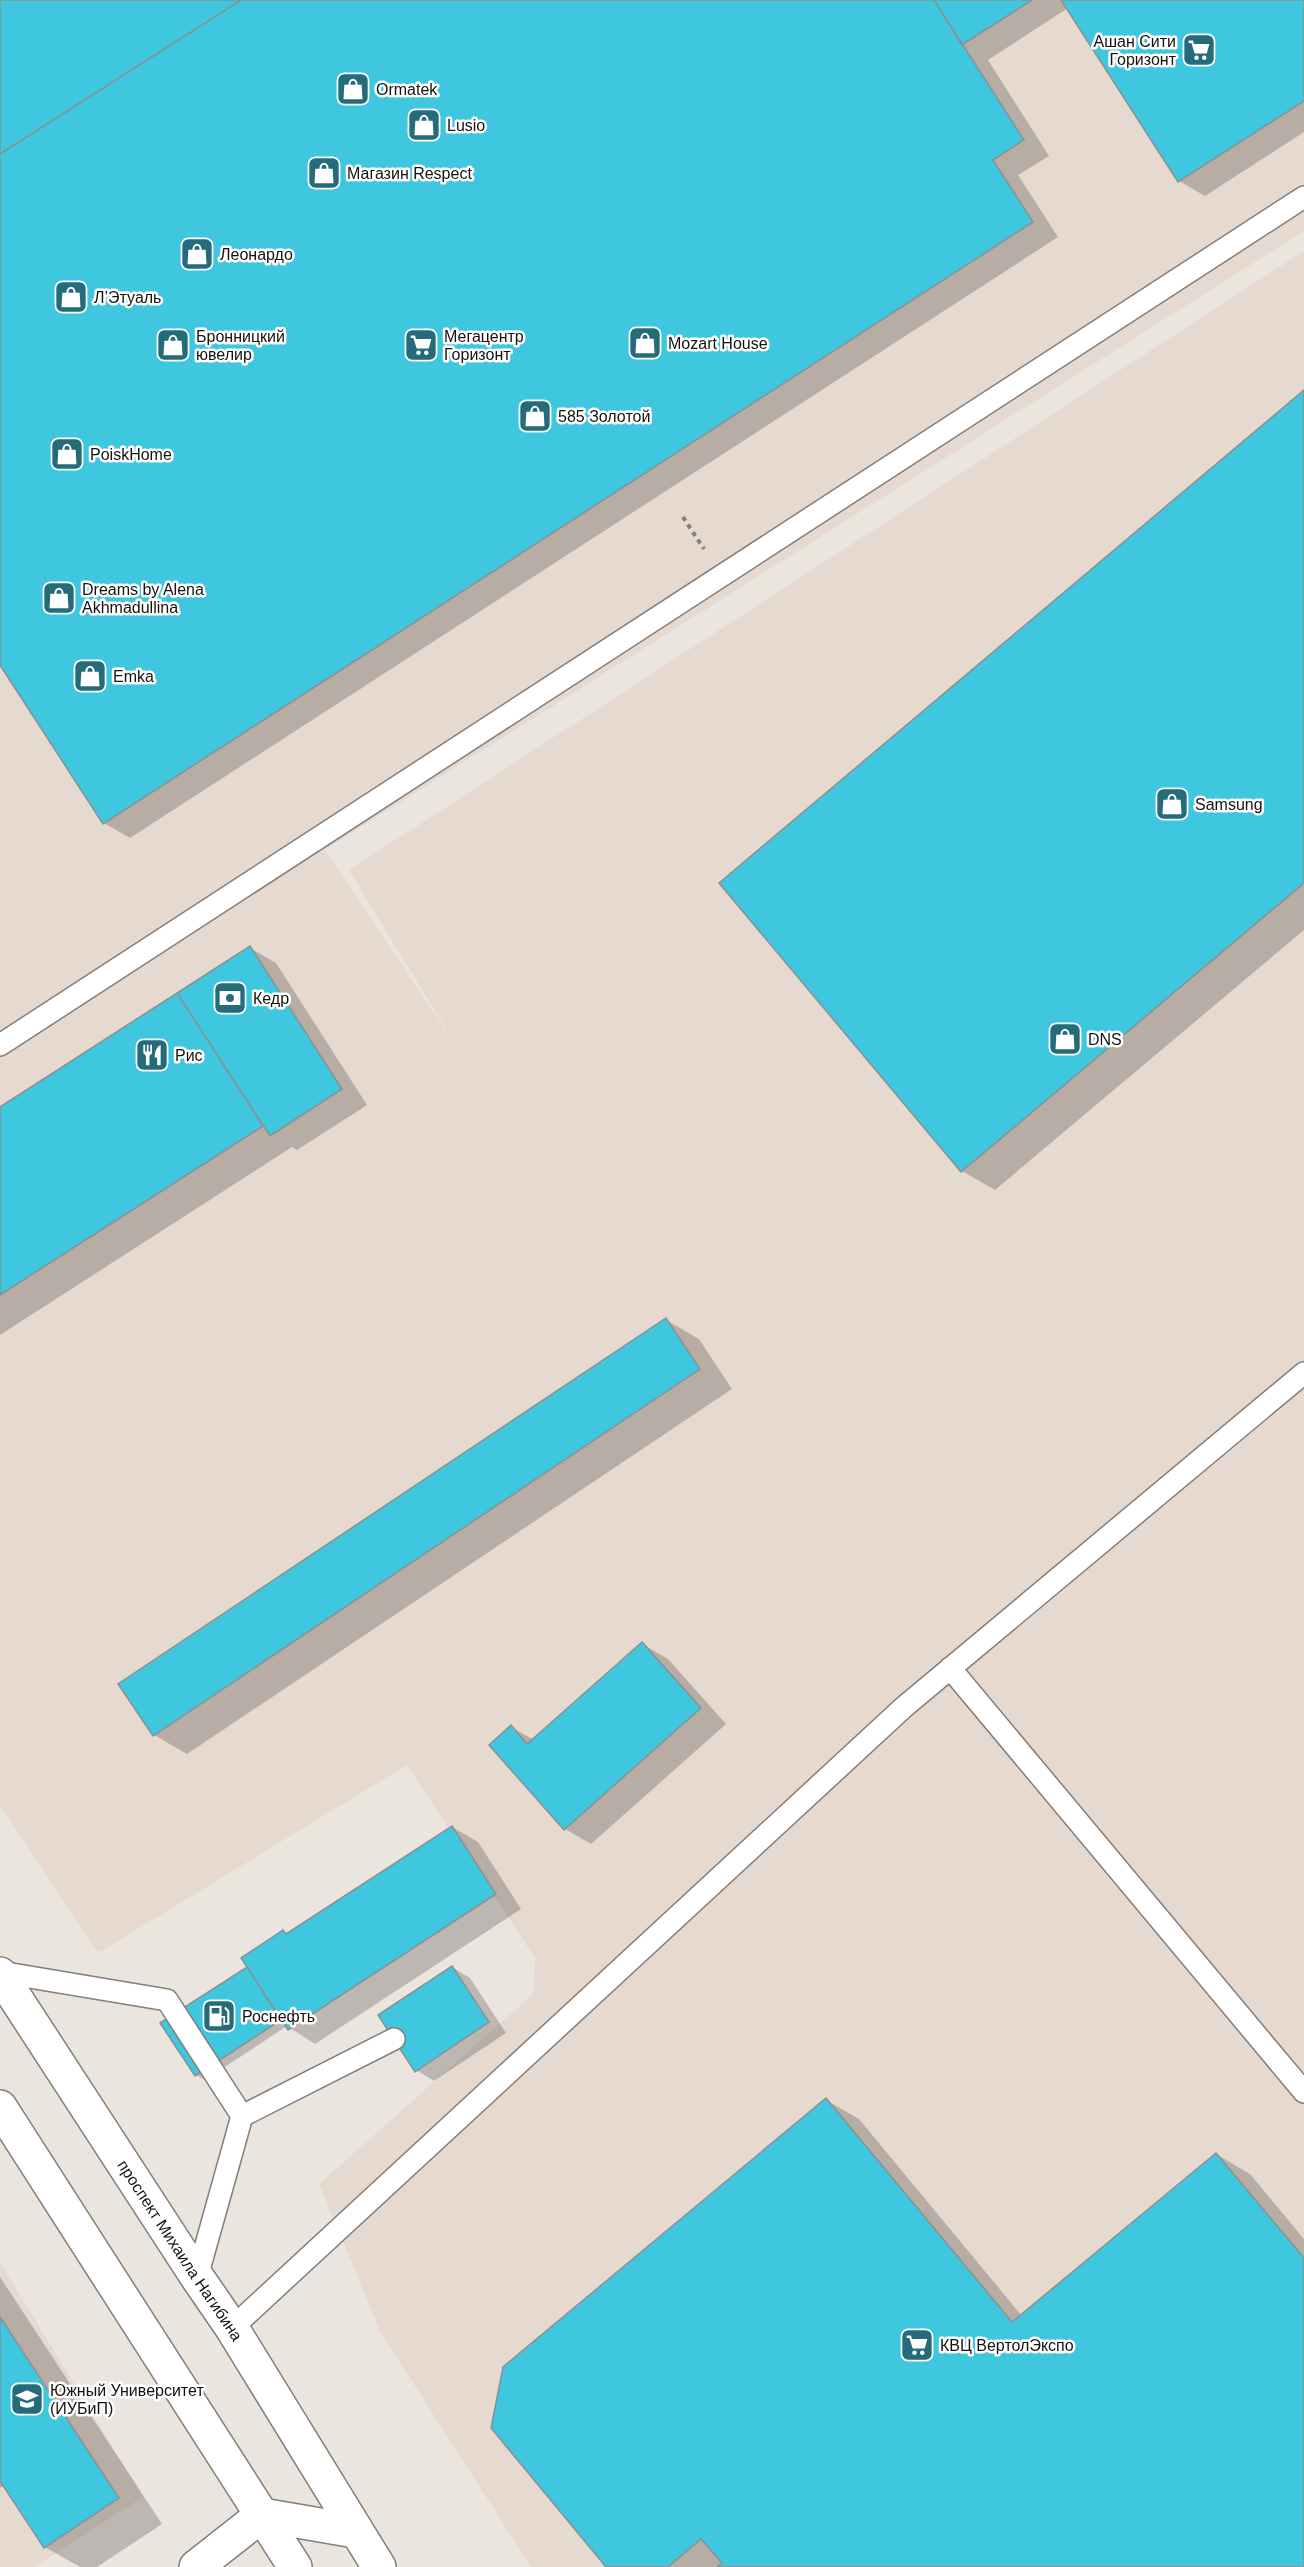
<svg xmlns="http://www.w3.org/2000/svg" width="1304" height="2567" viewBox="0 0 1304 2567" font-family="Arial,sans-serif">
  <style>
    .built { fill: #e6d9cf }
    .shadow { fill: #0003 }
    .building { fill: #3fc7df; stroke: #899193; stroke-width: 1.5 }
    .lines { fill: none; stroke-linecap: round; stroke-linejoin: round }
    .service-casing { stroke: #847e7a; stroke-width: 24 }
    .secondary-casing { stroke: #847e7a; stroke-width: 36 }
    .primary-casing { stroke: #847e7a; stroke-width: 36 }
    .path { stroke: #827e7a; stroke-width: 4; stroke-dasharray: 4.5 4.5; stroke-linecap: butt }
    .service { stroke: #fff; stroke-width: 21 }
    .secondary { stroke: #fff; stroke-width: 33 }
    .primary { stroke: #fff; stroke-width: 33 }
    .labels { text-anchor: middle; stroke-width: 5; stroke-linejoin: round; paint-order: stroke }
    .poi-label { font-size: 16px; fill: #141210; stroke: #fff; text-anchor: start }
    .street-label { font-size: 16px; fill: #141210; stroke: #fff }
  </style>
  <rect width="100%" height="100%" fill="#ebe5e0"/>
  <path class="built" d="M0 0H1304V231L325 850 457 1047 349 870 1304 251V2567H531L381 2333 319 2184 533 1994 535 1958 407 1765 98 1953 0 1805Z
    M0 2262 143 2497 34 2567H0Z"/>
  <path class="shadow" d="M0 0H1304V132L1205 196 1179 181 1068 8 988 60 1049 156 1018 175 1058 237 130 838 104 823 0 662Z
    M1304 392V930L995 1190 962 1171Z
    M250 948 276 963 367 1105 297 1150 292 1147 0 1335V1109Z
    M666 1320 699 1339 732 1389 187 1754 154 1735Z
    M642 1644 668 1659 726 1724 591 1844 565 1829 511 1727 534 1740Z
    M452 1827 478 1842 521 1909 315 2044 287 2026 205 2080 196 2075 247 1969 283 1932 287 1935Z
    M452 1967 470 1978 506 2033 434 2081 416 2070Z
    M826 2100 859 2119 1022 2316 1216 2154 1250 2174 1304 2239V2567H608Z
    M0 2277 162 2524 97 2567H80L45 2547 5 2485 0 2488Z"/>
  <path class="building" d="M0 0H241L0 154Z
    M241 0H934L1024 140 993 160 1033 222 103 824 0 665V154Z
    M934 0H1032L962 45Z
    M1061 0H1304V101L1178 182Z
    M1304 390V883L961 1172 719 883Z
    M250 946 342 1089 270 1136 177 993Z
    M177 993 263 1126 0 1295V1107Z
    M666 1318 700 1369 153 1736 118 1684Z
    M642 1642 701 1708 564 1830 489 1745 511 1725 527 1744Z
    M452 1826 496 1894 288 2030 241 1958 283 1930 286 1934Z
    M452 1966 489 2022 415 2072 378 2015Z
    M247 1967 281 2020 195 2076 160 2023Z
    M826 2098 1012 2322 1216 2153 1304 2258V2567H717L722 2563 701 2539 668 2567H606L491 2428 503 2367Z
    M0 2317 119 2498 44 2548 0 2481Z"/>
  <g class="lines">
    <defs>
      <path id="service" d="M0 1045 1304 197
        M950 1668 1304 2092
        M0 1972 167 2000 242 2116
        M197 2277 242 2116 394 2039
        M232 2328 904 1707 1304 1373"/>
      <path id="secondary" d="M196 2567 262 2515 355 2531"/>
      <g id="primary">
        <path id="s1" d="M0 1974 197 2277 232 2328 379 2567"/>
        <path d="M0 2107 295 2567"/>
      </g>
    </defs>
    <use href="#service" class="service-casing"/>
    <use href="#secondary" class="secondary-casing"/>
    <use href="#primary" class="primary-casing"/>
    <path class="path" d="M683 517 704 549"/>
    <use href="#service" class="service"/>
    <use href="#secondary" class="secondary"/>
    <use href="#primary" class="primary"/>
  </g>
  <defs>
    <symbol id="supermarket-square" viewBox="-11 -11 22 22"><rect x="-9" y="-9" width="18" height="18" rx="4" fill="#256c7a" stroke="#fff"/><path d="M-6-5.5h2.5l.6 2H6L4.5 2H-2.5L-4.4-4H-6ZM-1.5 3.2a1.3 1.3 0 1 0 .1 0ZM3 3.2a1.3 1.3 0 1 0 .1 0Z" fill="#fff"/></symbol>
    <symbol id="shop-square" viewBox="-11 -11 22 22"><rect x="-9" y="-9" width="18" height="18" rx="4" fill="#256c7a" stroke="#fff"/><path d="M-5-2.5h2.3a2.7 3.5 0 0 1 5.4 0H5L5.5 6h-11ZM-1.5-2.5h3a1.5 2.3 0 0 0-3 0Z" fill="#fff"/></symbol>
    <symbol id="bank-square" viewBox="-11 -11 22 22"><rect x="-9" y="-9" width="18" height="18" rx="4" fill="#256c7a" stroke="#fff"/><path d="M-6-4H6V4H-6ZM0-2.3a2.3 2.3 0 1 0 0 4.6a2.3 2.3 0 1 0 0-4.6Z" fill="#fff"/></symbol>
    <symbol id="restaurant-square" viewBox="-11 -11 22 22"><rect x="-9" y="-9" width="18" height="18" rx="4" fill="#256c7a" stroke="#fff"/><path d="M-5-6h1v4h1v-4h1v4h1v-4h1v5L-1.5 .5V6h-2V.5L-5-1ZM5-6V6H3V1.5H1.5Q1.5-4 5-6Z" fill="#fff"/></symbol>
    <symbol id="fuel-square" viewBox="-11 -11 22 22"><rect x="-9" y="-9" width="18" height="18" rx="4" fill="#256c7a" stroke="#fff"/><path d="M-5.5-6h7V0h2V4h1.3V-2.5L3-4.5l.8-.8L6-3V5H2.5V1h-1V6h-7ZM-4.2-4.7v3.2H.2V-4.7Z" fill="#fff"/></symbol>
    <symbol id="university-square" viewBox="-11 -11 22 22"><rect x="-9" y="-9" width="18" height="18" rx="4" fill="#256c7a" stroke="#fff"/><path d="M0-5L7-2L0 1L-7-2ZM-4 1L0 2.5L4 1V4Q0 6-4 4Z" fill="#fff"/></symbol>
  </defs>
  <g fill-rule="evenodd">
    <use href="#supermarket-square" x="1180" y="31" width="38" height="38"/>
    <use href="#shop-square" x="334" y="70" width="38" height="38"/>
    <use href="#shop-square" x="405" y="106" width="38" height="38"/>
    <use href="#shop-square" x="305" y="154" width="38" height="38"/>
    <use href="#shop-square" x="178" y="235" width="38" height="38"/>
    <use href="#shop-square" x="52" y="278" width="38" height="38"/>
    <use href="#shop-square" x="626" y="324" width="38" height="38"/>
    <use href="#shop-square" x="154" y="326" width="38" height="38"/>
    <use href="#supermarket-square" x="402" y="326" width="38" height="38"/>
    <use href="#shop-square" x="516" y="397" width="38" height="38"/>
    <use href="#shop-square" x="48" y="435" width="38" height="38"/>
    <use href="#shop-square" x="40" y="579" width="38" height="38"/>
    <use href="#shop-square" x="71" y="657" width="38" height="38"/>
    <use href="#shop-square" x="1153" y="785" width="38" height="38"/>
    <use href="#bank-square" x="211" y="979" width="38" height="38"/>
    <use href="#shop-square" x="1046" y="1020" width="38" height="38"/>
    <use href="#restaurant-square" x="133" y="1036" width="38" height="38"/>
    <use href="#fuel-square" x="200" y="1997" width="38" height="38"/>
    <use href="#supermarket-square" x="898" y="2326" width="38" height="38"/>
    <use href="#university-square" x="8" y="2380" width="38" height="38"/>
  </g>
  <g class="labels">
    <g class="poi-label">
      <text x="1176" y="47" text-anchor="end">Ашан Сити<tspan x="1176" dy="18">Горизонт</tspan></text>
      <text x="376" y="95">Ormatek</text>
      <text x="447" y="131">Lusio</text>
      <text x="347" y="179">Магазин Respect</text>
      <text x="220" y="260">Леонардо</text>
      <text x="94" y="303">Л’Этуаль</text>
      <text x="196" y="342">Бронницкий<tspan x="196" dy="18">ювелир</tspan></text>
      <text x="444" y="342">Мегацентр<tspan x="444" dy="18">Горизонт</tspan></text>
      <text x="668" y="349">Mozart House</text>
      <text x="558" y="422">585 Золотой</text>
      <text x="90" y="460">PoiskHome</text>
      <text x="82" y="595">Dreams by Alena<tspan x="82" dy="18">Akhmadullina</tspan></text>
      <text x="113" y="682">Emka</text>
      <text x="1195" y="810">Samsung</text>
      <text x="253" y="1004">Кедр</text>
      <text x="1088" y="1045">DNS</text>
      <text x="175" y="1061">Рис</text>
      <text x="242" y="2022">Роснефть</text>
      <text x="940" y="2351">КВЦ ВертолЭкспо</text>
      <text x="50" y="2396">Южный Университет<tspan x="50" dy="18">(ИУБиП)</tspan></text>
    </g>
    <g class="street-label">
      <text dy="6" stroke="none"><textPath href="#s1" startOffset="330">проспект Михаила Нагибина</textPath></text>
    </g>
  </g>
</svg>
